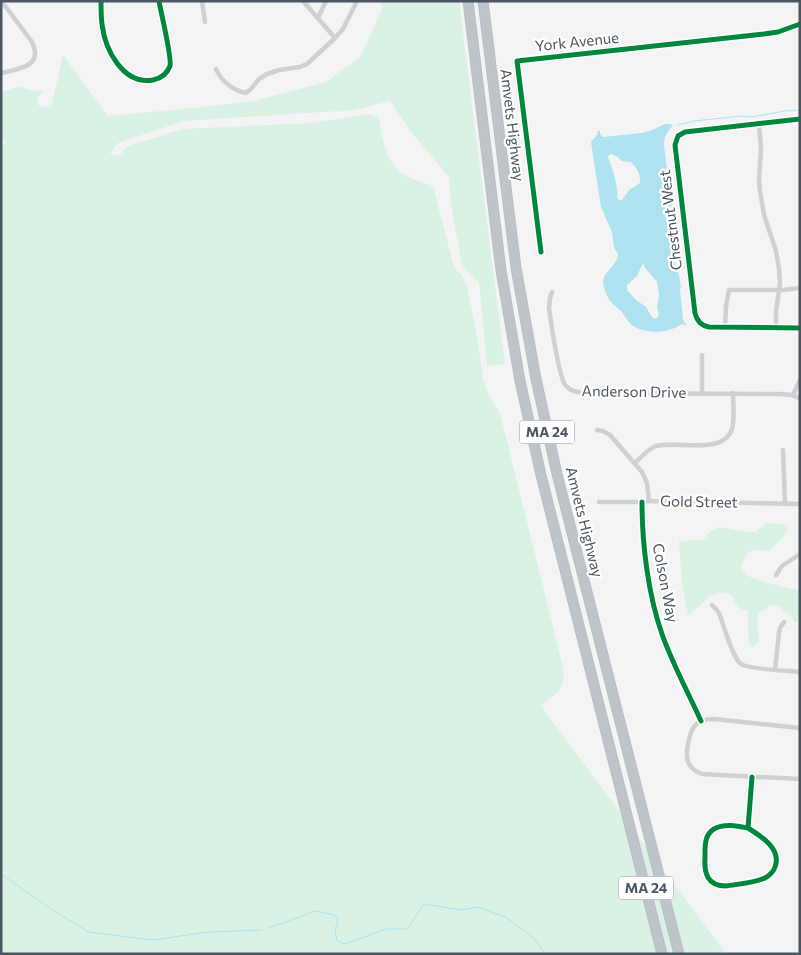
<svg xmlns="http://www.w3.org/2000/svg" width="801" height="955" viewBox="0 0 801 955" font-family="Commissioner,sans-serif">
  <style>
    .green { fill: #d9f2e3 }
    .water { fill: #aee2f0; fill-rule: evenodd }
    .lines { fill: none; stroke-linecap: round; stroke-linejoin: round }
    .stream { stroke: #aee2f0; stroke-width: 1 }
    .motorway-casing { stroke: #b9bec3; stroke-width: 11 }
    .minor { stroke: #ced0d2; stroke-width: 4.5 }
    .motorway { stroke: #bec4c9; stroke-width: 9 }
    .cycleway-casing { stroke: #fff; stroke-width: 8 }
    .cycleway { stroke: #00873e; stroke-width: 5 }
    .labels { text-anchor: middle; stroke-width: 4.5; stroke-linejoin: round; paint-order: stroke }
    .shield { fill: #fff; stroke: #808990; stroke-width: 1 }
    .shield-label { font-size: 14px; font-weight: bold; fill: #4a5661 }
    .street-label { font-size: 15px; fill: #4a5661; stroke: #fff }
  </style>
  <rect width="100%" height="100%" fill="#f4f4f4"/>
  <path class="green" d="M381 1H459L505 364 487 366 479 282 462 266 451 204 449 177 411 132 390 101 354 110 184 121 118 143 110 154 119 156 128 146 183 129 311 123 369 114 379 118C382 141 387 168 410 178 417 181 425 183 433 186L454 267 458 272 462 275 467 287 478 342 483 379 489 396 499 411 504 429 563 668C566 689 556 694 541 706L726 954H1V144H5L1 132V92L21 86C29 91 34 91 43 90L37 100 39 106 51 107 63 55 108 116 193 108 254 101 326 82 361 56 382 9Z
    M766 523 782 524 787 528V532L769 551C765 551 760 550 756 550 746 550 742 561 741 569L748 576 764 582 791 589H800V621L794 622 790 614 784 611 778 605H771L758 614 757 626 759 641 753 647 749 644 748 630V611C738 609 735 604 732 595 724 591 712 593 705 600 704 601 704 602 703 603 699 607 694 608 691 614H688L682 584 679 541 703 540 712 530 720 527 745 532H756Z"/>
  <path class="water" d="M665 124H670L673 126C667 131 664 137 664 145L669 186 671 196 674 234 673 245 675 250V265L679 275 681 287 680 289 683 320 687 326 682 324C669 333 651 334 637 328 629 325 626 317 621 311 618 308 615 306 612 303 607 298 604 289 603 282 603 272 616 267 618 255L614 247 612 232 601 207 591 142 597 135 598 131H600V134L603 137 642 133 652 130ZM611 154 616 156 622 161 631 162C637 168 641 175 640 183L629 190 622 200H619L617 198C618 184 613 170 608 157L609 155ZM643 263 645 268 657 282 659 295 657 307 659 315 657 318 655 319 651 316 646 307 636 300 627 290V285L637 276Z"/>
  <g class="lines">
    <path class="stream" d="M678 125 694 121 742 116 752 117 785 111 800 110
      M1 874 54 911 89 932 153 940 208 932 262 930
      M269 928 315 911 335 915 338 920 335 930 337 941 345 944 386 929H407L424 904 461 910 477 907 507 918 531 936 546 954"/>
    <defs>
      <path id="motorway" d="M468 1 501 270 520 381 541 475 662 954
        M483 1 516 268 536 379 557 474 679 954"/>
    </defs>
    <use href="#motorway" class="motorway-casing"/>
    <path class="minor" d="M101 1C101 9 101 17 102 24 105 50 123 85 153 80 162 78 167 74 170 66 172 57 161 13 159 1
      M202 1 205 22
      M303 1 335 38
      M318 18 326 1
      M216 69C221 81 234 91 246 93L251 89 259 79 267 74 279 70 300 67 307 64 335 38 343 29 357 1
      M1 73C18 69 44 67 32 42L3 3
      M800 119 685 132 678 136 675 145 695 313C697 321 702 326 709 327L800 328
      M759 124 761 150 759 179 760 191 764 215 776 251 779 269 780 283 776 312V328
      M541 252 517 61 764 34 778 32 800 24
      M552 292 550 298 549 308C551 322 559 379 566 386 571 392 578 392 585 393L780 394 791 395 800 398
      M725 328 726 306 729 290H783L800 288
      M702 355V393
      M793 395 800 380
      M597 430 603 431 610 435 642 472 647 483 649 501
      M783 450 785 504
      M635 463C641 457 648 449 656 446 678 440 723 456 732 429 735 418 733 404 733 393
      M599 502H642L649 501 800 504
      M642 502C642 544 648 594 662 634 672 663 688 692 701 721
      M776 575 782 566 800 554
      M712 605 716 609 719 613C723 623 733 659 741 664 748 669 789 671 800 672
      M775 670 779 633 780 628 784 622
      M800 728 714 719C695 719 691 728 688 744 685 759 687 768 702 774L800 779
      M748 828C738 826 724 823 714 829 704 835 705 847 705 857 704 873 707 886 726 886 738 884 754 883 765 878 769 876 774 871 775 867 782 849 761 836 748 828L752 777"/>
    <use href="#motorway" class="motorway"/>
    <defs>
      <path id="cycleway" d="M101 1C101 9 101 17 102 24 105 50 123 85 153 80 162 78 167 74 170 66 172 57 161 13 159 1
        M800 119 685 132 678 136 675 145 695 313C697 321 702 326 709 327L800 328
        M541 252 517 61 764 34 778 32 800 24
        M642 502C642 544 648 594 662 634 672 663 688 692 701 721
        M748 828C738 826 724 823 714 829 704 835 705 847 705 857 704 873 707 886 726 886 738 884 754 883 765 878 769 876 774 871 775 867 782 849 761 836 748 828L752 777"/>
    </defs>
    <use href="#cycleway" class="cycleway-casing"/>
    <use href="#cycleway" class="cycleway"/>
  </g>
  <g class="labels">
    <g class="shield">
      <rect x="519.5" y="420.5" width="55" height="23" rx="4"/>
      <rect x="618.5" y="876.5" width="55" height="23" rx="4"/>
    </g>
    <g class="shield-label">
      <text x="547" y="437">MA 24</text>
      <text x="646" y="893">MA 24</text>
    </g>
    <g class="street-label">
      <text transform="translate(577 42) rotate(-6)" y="5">York Avenue</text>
      <text transform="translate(512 125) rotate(83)" y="5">Amvets Highway</text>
      <text transform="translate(671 220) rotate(-97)" y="5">Chestnut West</text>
      <text transform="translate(634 392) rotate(1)" y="5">Anderson Drive</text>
      <text transform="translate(699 502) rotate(1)" y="5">Gold Street</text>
      <text transform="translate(584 522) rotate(76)" y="5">Amvets Highway</text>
      <text transform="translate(665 583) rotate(79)" y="5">Colson Way</text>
    </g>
  </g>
  <rect width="801" height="955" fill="none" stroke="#4a5661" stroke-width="5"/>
</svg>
